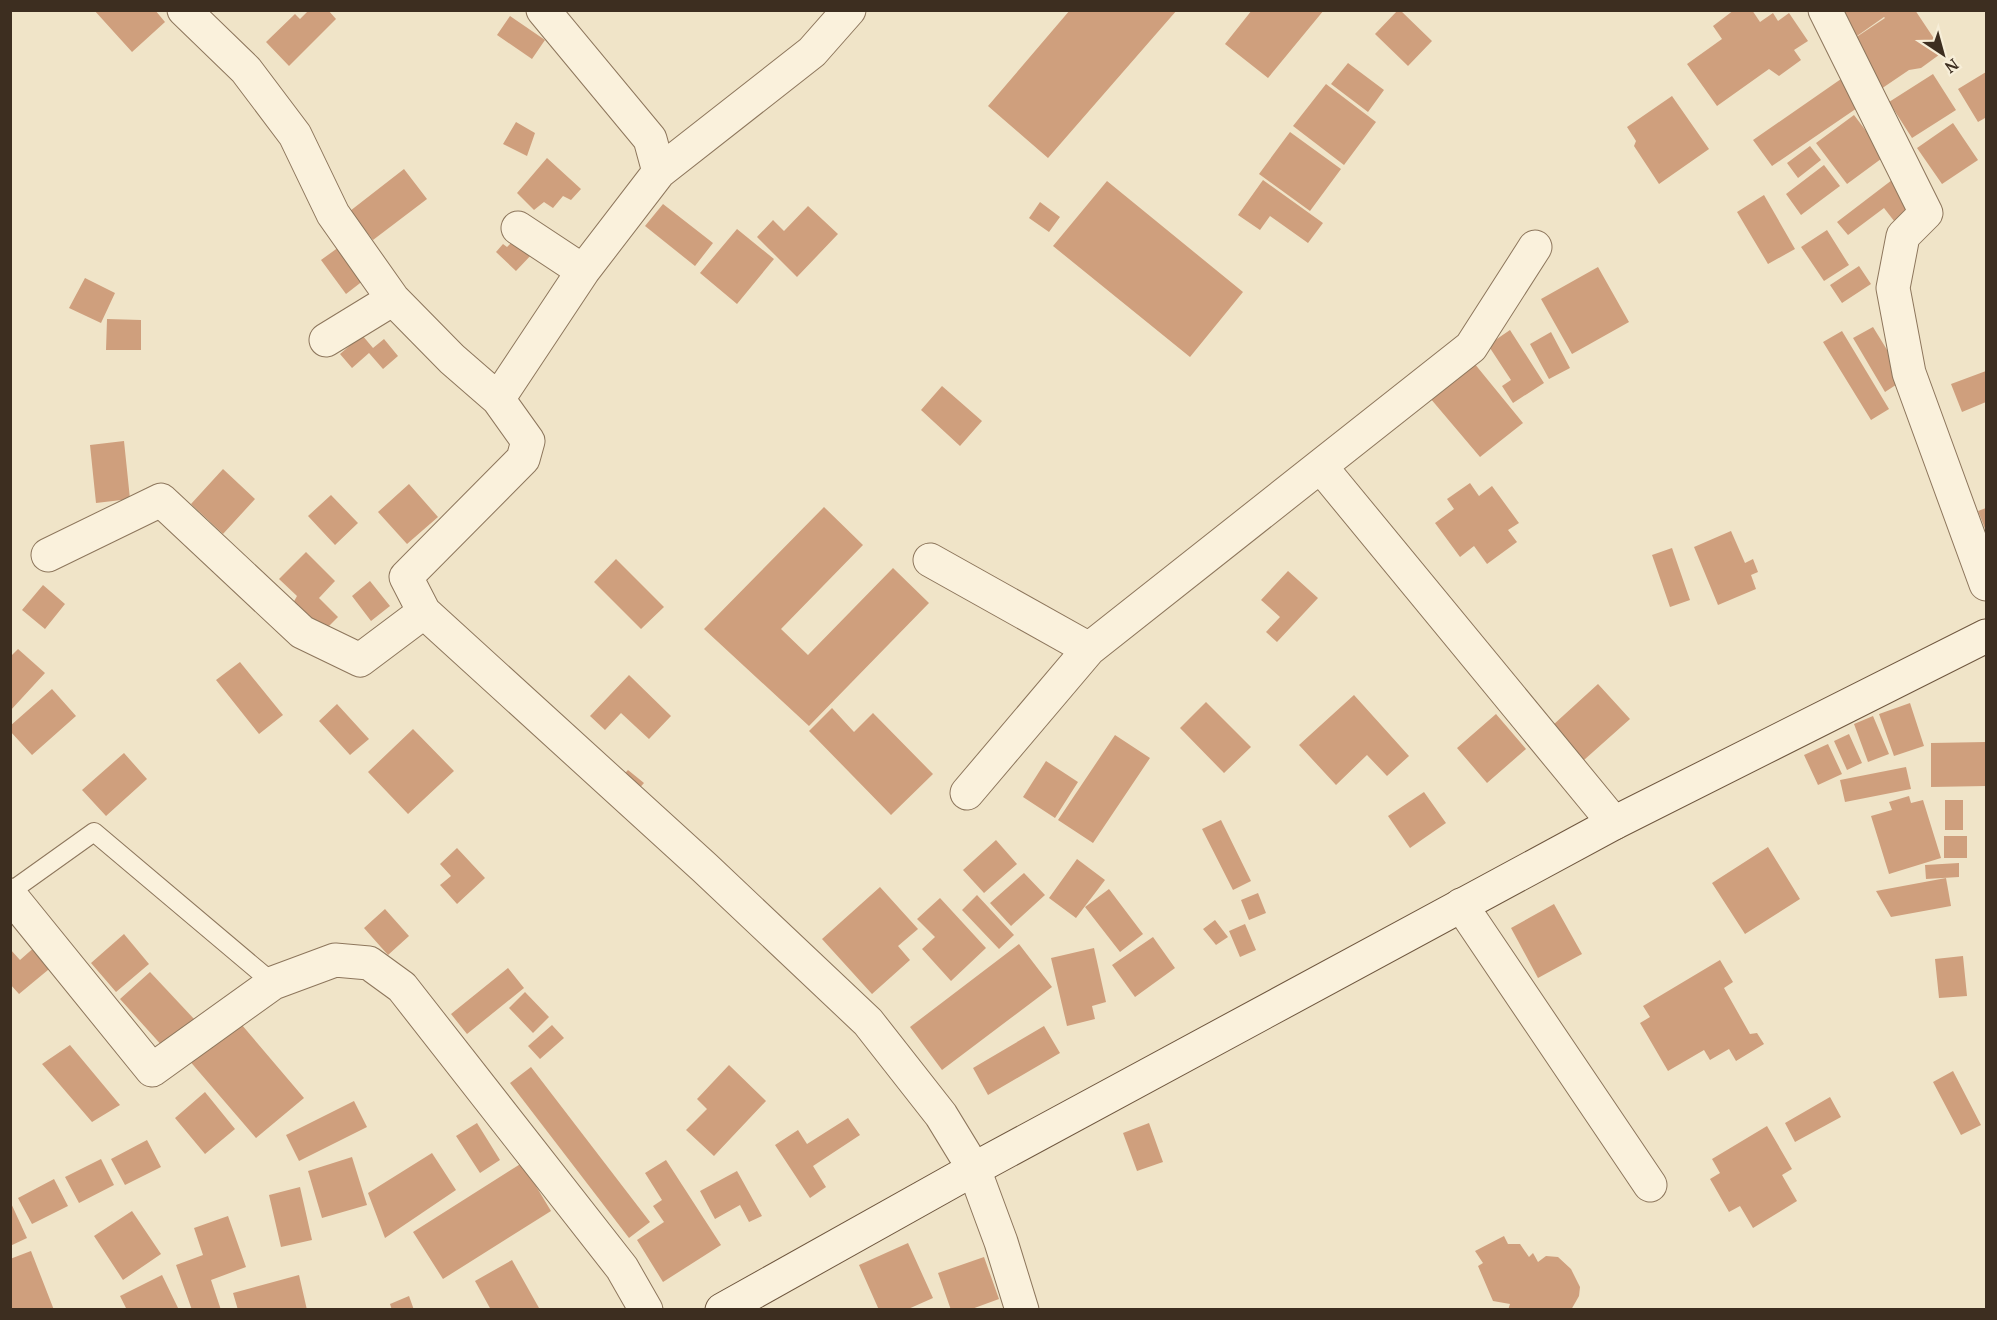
<svg xmlns="http://www.w3.org/2000/svg" width="1997" height="1320" viewBox="0 0 1997 1320" font-family="'PT Serif',serif">
  <style>
    .building { fill: #cf9f7d }
    .lines { fill: none; stroke-linecap: round; stroke-linejoin: round }
    .lane-casing { stroke: #8d765c; stroke-width: 20 }
    .street-casing { stroke: #8d765c; stroke-width: 35 }
    .secondary-casing { stroke: #6f573f; stroke-width: 35 }
    .lane { stroke: #faf1dc; stroke-width: 18 }
    .street { stroke: #faf1dc; stroke-width: 33 }
    .secondary { stroke: #faf1dc; stroke-width: 33 }
  </style>
  <rect width="100%" height="100%" fill="#f0e4c8"/>
  <path class="building" d="M94 10H155L165 22 132 52Z
    M309 10H328L336 19 289 66 266 42 295 14 300 19Z
    M1070 10H1177L1048 158 988 106Z
    M1252 10H1324L1268 78 1225 44Z
    M1398 10H1400L1432 41 1408 66 1375 34Z
    M1734 10H1752L1760 22 1773 13 1778 21 1789 13 1808 41 1794 50 1801 60 1779 76 1769 69 1717 106 1687 64 1722 39 1713 26Z
    M1839 10H1915L1943 52 1921 68 1909 70 1881 89 1849 42 1885 18 1884 17 1857 36Z
    M510 16 545 40 532 59 497 35Z
    M1348 63 1384 90 1368 112 1331 84Z
    M1986 72V120L1985 118 1978 122 1958 89Z
    M1933 74 1956 110 1912 138 1889 102Z
    M1841 79 1860 106 1772 166 1753 140Z
    M1326 84 1376 122 1344 165 1293 126Z
    M1672 96 1709 149 1659 184 1634 146 1636 141 1627 127Z
    M1854 115 1885 156 1847 184 1816 143Z
    M516 122 535 133 527 156 503 144Z
    M1953 123 1978 160 1942 184 1917 148Z
    M1290 132 1341 169 1310 211 1259 174Z
    M1810 146 1821 160 1798 178 1787 163Z
    M547 158 581 189 571 200 563 196 553 208 544 202 534 210 517 193Z
    M1824 165 1840 186 1801 215 1786 194Z
    M404 169 427 199 373 240 350 211Z
    M1263 180 1323 223 1308 243 1270 216 1260 230 1238 215Z
    M1892 180 1916 212 1898 226 1884 208 1848 235 1837 222Z
    M1107 181 1243 292 1190 357 1053 246Z
    M1764 195 1795 249 1768 264 1737 212Z
    M1040 202 1060 217 1049 232 1029 218Z
    M663 204 713 243 695 266 645 226Z
    M808 206 838 234 797 277 757 237 773 220 784 231Z
    M737 229 774 259 737 304 700 273Z
    M1827 230 1849 265 1824 281 1801 247Z
    M517 237 533 253 516 271 496 252 503 244 507 247Z
    M339 247 364 280 346 294 321 260Z
    M1859 266 1871 284 1842 303 1830 285Z
    M1598 267 1629 322 1572 354 1541 299Z
    M85 278 115 293 101 323 69 308Z
    M107 319 141 320V350H106Z
    M1873 327 1905 379 1885 392 1853 338Z
    M1510 330 1544 383 1513 403 1502 386 1511 380 1488 345Z
    M1842 331 1889 409 1871 420 1823 342Z
    M1551 332 1570 368 1549 379 1530 344Z
    M362 335 373 348 384 339 398 356 383 369 369 353 352 368 340 354Z
    M1474 363 1523 423 1480 457 1430 398Z
    M1986 371V402L1962 412 1951 384Z
    M942 386 982 421 960 446 921 410Z
    M124 441 130 499 96 503 90 445Z
    M223 469 255 499 223 534 191 504Z
    M1470 483 1479 496 1492 486 1519 523 1508 530 1517 542 1487 564 1474 546 1460 557 1435 523 1454 509 1447 499Z
    M409 484 438 517 407 544 378 512Z
    M331 495 358 523 335 545 308 516Z
    M824 507 863 545 781 629 808 655 893 568 929 603 809 726 704 629Z
    M1986 508V531L1978 511Z
    M1731 531 1745 563 1753 559 1758 572 1751 575 1756 589 1718 605 1694 547Z
    M1672 548 1690 600 1670 607 1652 555Z
    M306 552 335 581 319 598 338 617 321 634 292 605 297 596 279 579Z
    M616 559 664 607 641 629 594 582Z
    M1288 571 1318 598 1277 642 1266 632 1280 617 1261 600Z
    M370 581 390 606 371 621 352 596Z
    M43 585 65 604 45 629 22 610Z
    M18 649 45 673 10 711V657Z
    M240 662 283 715 259 734 216 680Z
    M629 675 671 716 649 739 621 713 605 730 590 716Z
    M1598 684 1630 719 1584 760 1553 725Z
    M52 689 76 716 32 755 10 731V726Z
    M1354 695 1409 756 1387 776 1367 755 1336 785 1299 745Z
    M1206 702 1251 747 1224 773 1180 728Z
    M1910 703 1924 746 1894 756 1879 714Z
    M337 704 369 739 350 755 319 721Z
    M832 708 854 732 873 713 933 774 891 815 809 731Z
    M1496 714 1526 749 1487 783 1457 748Z
    M1873 716 1889 754 1868 762 1854 724Z
    M413 729 454 771 408 814 368 772Z
    M1849 734 1862 763 1847 770 1834 741Z
    M1115 735 1150 758 1093 843 1058 820Z
    M1986 742V786L1931 787V743Z
    M1828 744 1842 774 1818 785 1804 755Z
    M124 753 147 779 106 816 82 790Z
    M1046 761 1078 782 1055 818 1023 797Z
    M1906 767 1911 789 1845 802 1840 780Z
    M628 770 644 783 635 793 619 779Z
    M1424 792 1446 823 1410 848 1388 816Z
    M1909 796 1911 803 1923 800 1941 858 1889 874 1871 816 1892 810 1889 802Z
    M1945 800H1963V830H1945Z
    M1221 820 1251 881 1233 890 1202 829Z
    M1944 836H1967V858H1944Z
    M996 840 1017 864 984 893 963 870Z
    M1768 847 1800 899 1745 934 1712 883Z
    M457 848 485 878 457 904 440 885 451 876 440 864Z
    M1077 859 1105 880 1076 918 1049 898Z
    M1959 863V877L1926 879 1925 865Z
    M1024 873 1045 895 1011 926 990 903Z
    M1946 878 1951 906 1891 917 1876 891Z
    M880 887 918 929 898 946 910 960 872 994 822 939Z
    M1109 889 1143 934 1120 952 1085 907Z
    M1258 893 1266 913 1249 920 1241 900Z
    M977 895 1014 935 999 949 962 910Z
    M940 898 986 948 951 981 922 949 935 937 917 919Z
    M1554 904 1582 954 1538 978 1511 928Z
    M385 909 409 936 388 955 364 928Z
    M1215 920 1228 937 1216 945 1203 929Z
    M1245 924 1256 950 1240 957 1229 931Z
    M124 934 149 964 116 992 91 963Z
    M1153 937 1175 968 1135 997 1112 965Z
    M1019 944 1052 987 942 1070 910 1027Z
    M37 945 54 965 19 994 10 984V949L20 960Z
    M1094 948 1106 1002 1092 1006 1095 1019 1067 1026 1051 958Z
    M1963 956 1967 996 1939 998 1935 959Z
    M1720 960 1733 982 1724 988 1750 1034 1757 1033 1764 1044 1736 1061 1729 1049 1710 1060 1704 1050 1668 1071 1640 1023 1650 1017 1643 1006Z
    M508 968 524 988 467 1034 451 1014Z
    M150 972 195 1020 164 1048 120 999Z
    M525 992 549 1017 533 1033 509 1008Z
    M236 1018 304 1098 256 1138 188 1059Z
    M552 1025 564 1038 540 1059 528 1046Z
    M1044 1026 1060 1053 988 1095 973 1068Z
    M70 1045 120 1105 92 1122 42 1064Z
    M729 1065 766 1101 714 1156 686 1130 707 1109 697 1099Z
    M531 1067 650 1222 629 1238 510 1083Z
    M1953 1071 1981 1125 1961 1135 1933 1082Z
    M205 1092 235 1129 205 1154 175 1118Z
    M1830 1097 1841 1117 1795 1142 1785 1123Z
    M354 1101 367 1127 299 1161 286 1135Z
    M848 1118 860 1135 813 1166 826 1187 810 1198 775 1145 798 1130 807 1144Z
    M477 1123 500 1160 480 1173 456 1136Z
    M1149 1123 1163 1162 1137 1171 1123 1133Z
    M1767 1126 1792 1169 1782 1175 1797 1201 1753 1228 1740 1206 1729 1212 1710 1179 1720 1173 1712 1159Z
    M147 1140 161 1167 125 1185 111 1159Z
    M432 1153 456 1190 385 1238 368 1193Z
    M352 1157 367 1205 322 1218 308 1171Z
    M101 1159 114 1185 79 1203 65 1177Z
    M666 1160 721 1245 663 1282 637 1240 664 1222 653 1206 662 1200 645 1173Z
    M522 1163 551 1211 443 1279 413 1232Z
    M737 1171 762 1216 749 1222 740 1205 715 1219 700 1191Z
    M54 1179 68 1206 32 1224 18 1198Z
    M300 1187 312 1240 281 1247 269 1195Z
    M10 1201 27 1238 10 1246Z
    M132 1211 161 1254 123 1280 94 1236Z
    M228 1216 246 1267 211 1280 221 1310H192L176 1265 203 1255 194 1228Z
    M1504 1236 1508 1244H1520L1529 1257 1533 1253 1538 1262 1546 1256 1558 1257 1571 1269 1580 1287 1579 1296 1571 1310H1508L1510 1304 1493 1301 1478 1266 1483 1263 1475 1251Z
    M908 1243 933 1298 906 1310H879L859 1265Z
    M31 1251 54 1310H10V1259Z
    M984 1257 999 1299 969 1310H951L938 1273Z
    M512 1260 539 1308 537 1310H491L475 1281Z
    M162 1275 179 1310H127L120 1296Z
    M299 1275 307 1310H238L233 1293Z
    M409 1296 414 1310H392L390 1304Z"/>
  <g class="lines">
    <defs>
      <path id="lane" d="M10 892 94 832 273 983"/>
      <path id="street" d="M184 10 246 70 295 135 333 214 393 299 452 359 498 399 528 441 523 459 406 577 424 612 705 868 868 1022 941 1115 974 1169 1001 1242 1022 1310
        M543 10 650 139 659 172
        M1825 10 1926 213 1903 236 1893 288 1909 373 1986 584
        M518 228 583 271
        M326 340 393 299
        M498 399 583 271 659 172 812 52 849 10
        M1321 467 1614 823
        M48 555 161 500 302 632 360 660 424 612
        M930 560 1089 649
        M967 793 1089 649 1471 347 1535 247
        M10 895 152 1070 273 983 335 960 369 963 402 987 622 1268 646 1310
        M1461 905 1650 1185"/>
      <path id="secondary" d="M722 1310 974 1169 1614 823 1986 636"/>
    </defs>
    <use href="#lane" class="lane-casing"/>
    <use href="#street" class="street-casing"/>
    <use href="#secondary" class="secondary-casing"/>
    <use href="#lane" class="lane"/>
    <use href="#street" class="street"/>
    <use href="#secondary" class="secondary"/>
  </g>
  <rect width="1997" height="1320" fill="none" stroke="#3d2e20" stroke-width="24"/>
  <g transform="translate(1943 54) rotate(144)" stroke="#f7eed8" stroke-width="4.5" paint-order="stroke">
  <path d="M0-4.5L10 22L0 15L-10 22Z" fill="#3d2e20"/>
  <text y="-9" font-size="16" font-weight="bold" text-anchor="middle" fill="#3d2e20">N</text>
  </g>
</svg>
